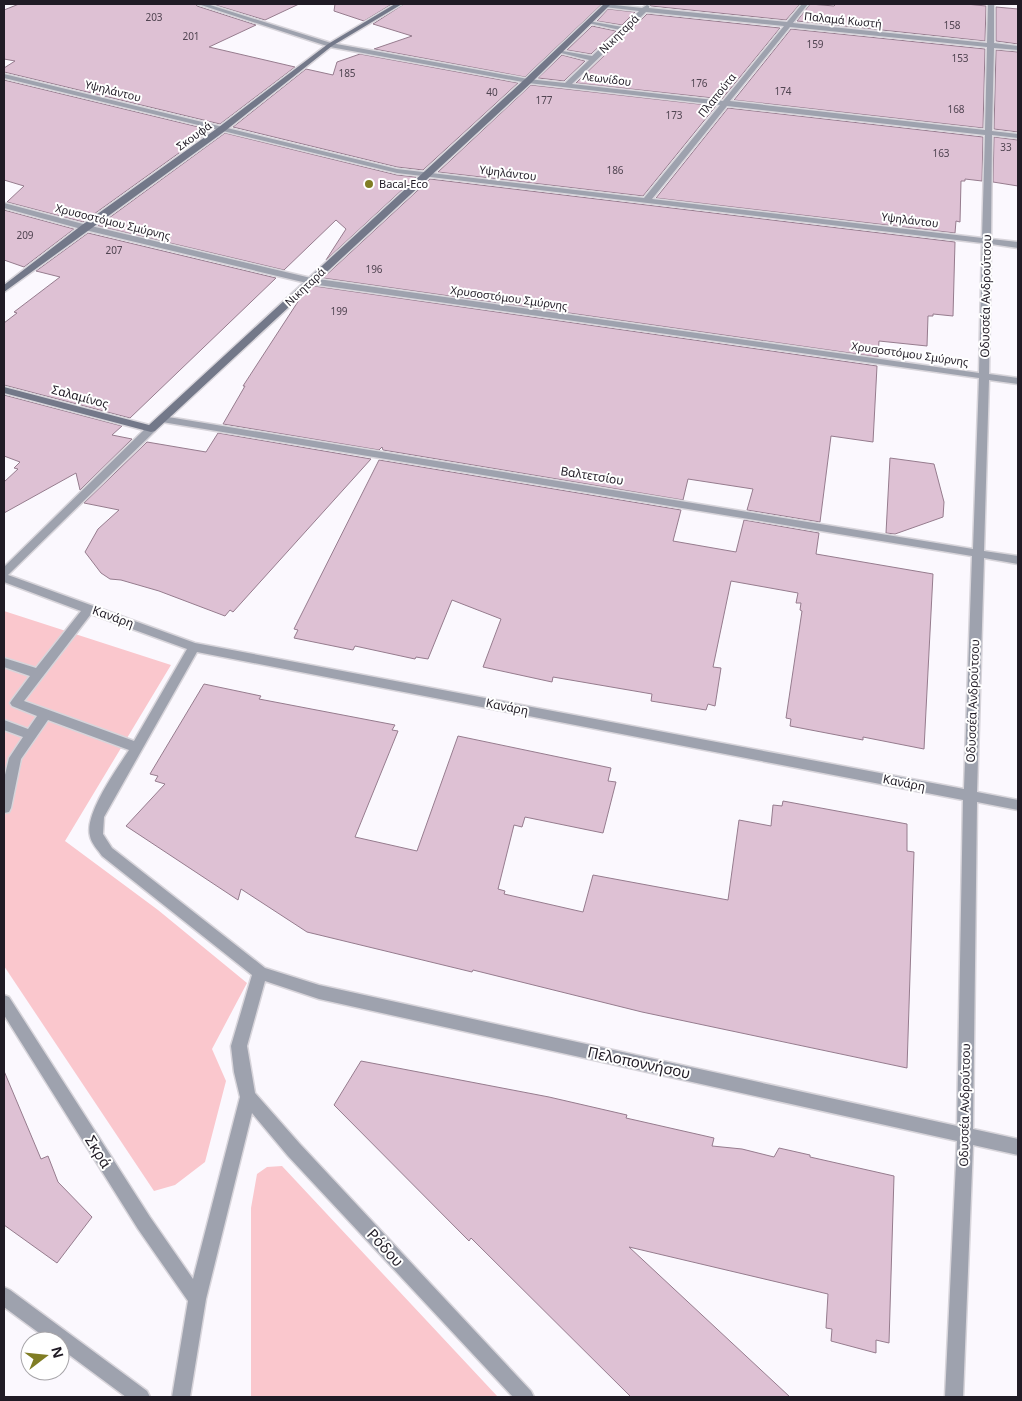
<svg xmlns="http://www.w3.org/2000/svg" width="1022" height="1401" viewBox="0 0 1022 1401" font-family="'Noto Sans',sans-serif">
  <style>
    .green { fill: #fac7cd }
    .building { fill: #dec1d4; stroke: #967c8e }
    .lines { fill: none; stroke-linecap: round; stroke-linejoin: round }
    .street-casing { stroke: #d8d5db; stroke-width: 3 }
    .secondary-casing { stroke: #d8d5db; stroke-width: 3 }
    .street { fill: #9ea2ae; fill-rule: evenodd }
    .secondary { fill: #737889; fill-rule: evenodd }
    .poi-dot { fill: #807d24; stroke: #fff; stroke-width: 2 }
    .labels { text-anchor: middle; stroke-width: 4; stroke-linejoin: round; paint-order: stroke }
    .number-label { font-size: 10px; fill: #504451 }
    .far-street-label { font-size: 11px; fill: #201b25; stroke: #fff }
    .far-poi-label { font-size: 11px; fill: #201b25; stroke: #fff; text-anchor: start }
    .street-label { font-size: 12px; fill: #201b25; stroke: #fff }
    .near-street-label { font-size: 15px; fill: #201b25; stroke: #fff }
  </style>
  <rect width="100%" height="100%" fill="#fbf8fe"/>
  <path class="green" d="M4 611 171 665 65 841 158 910 247 983 212 1049 226 1081 205 1162 175 1185 154 1191 4 966Z
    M282 1166 498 1397H251V1208L257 1174 267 1167Z"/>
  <path class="building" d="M19 4H196L197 6 256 25 209 47 295 67 220 124 4 72V68L15 61 4 59V10Z
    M212 4H299L265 20Z
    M335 4H392L364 21 334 11Z
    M404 4H602L525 77 374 49 412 36 373 24Z
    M649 4H800L786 20 651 6Z
    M810 4 834 6 836 4H966L986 6 985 41 797 21Z
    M996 7 1018 9V44L996 41Z
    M608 9 635 12 622 25 597 21Z
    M647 14 780 28 722 99 576 83Z
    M592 26 616 31 591 54 567 50Z
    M791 29 985 49 983 128 734 100Z
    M996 50 1018 52V132L994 129Z
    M360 54 518 83 423 170 397 167 233 127 306 69 333 75 337 62Z
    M562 55 585 61 564 81 538 78Z
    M4 80 211 130 83 222 7 202 24 186 4 180Z
    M531 85 716 106 643 196 438 172Z
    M728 108 983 137 982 181 965 179V181H961L960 222 956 221 955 233 656 198Z
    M225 133 397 175 416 177 326 260 346 229 336 220 284 270 98 226Z
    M994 137 1018 140V186L993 182Z
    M430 179 955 242 953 316 933 314V316H928L927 346 879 341 878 357 323 278Z
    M4 210 74 229 24 267 4 260Z
    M88 233 276 278 130 418 4 385V323L17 313 14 312 60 277 36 271Z
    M314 286 877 366 873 442 831 436 820 522 747 510 753 489 688 479 683 500 383 450 382 447 379 450 223 424 245 386H243L299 300Z
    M4 395 122 426 112 435 132 439 80 490 76 473 4 513V482L18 469 14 468 20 462 4 456Z
    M218 433 371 459 233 612 230 610 225 616 159 591 121 580 110 579 101 573 85 552 98 529 119 510 84 503 147 442 206 452Z
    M890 458 934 464 944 502 943 517 895 534 886 533Z
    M379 460 681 510 673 541 736 552 744 520 819 533 816 554 933 574 924 749 863 737V740L790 726 791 719 786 718 802 611 800 610 801 603H796L798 593 731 581 713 667 721 668 715 706 708 704 706 710 651 701 652 694 553 677 552 682 483 667 501 619 452 600 428 659 416 657 415 659 355 646 353 650 294 638 298 630 294 629Z
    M204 684 261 696 259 699 395 725 392 730 398 731 355 837 417 851 458 736 611 768 608 781 616 782 603 833 525 817 522 827 514 825 498 889 505 891 504 894 583 912 593 875 728 900 739 820 771 826 773 805 782 806 783 801 907 824V851L914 852 907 1068 642 1012 473 970 472 972 307 932 241 889 238 900 126 826 165 784 155 781 158 776 150 774Z
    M361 1061 549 1097 627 1115 626 1118 714 1138 712 1146 742 1149 774 1157 779 1148 810 1155V1157L894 1176 889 1343 876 1340V1353L831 1341 832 1329 826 1328 828 1294 629 1247 790 1397H631L471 1238 469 1241 334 1105Z
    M4 1071 41 1159 48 1156 58 1182 92 1217 57 1263 4 1225Z"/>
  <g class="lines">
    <defs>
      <path id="street" d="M198 4H207L331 43 528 79 565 83 589 60 557 52V50L592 56 620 30 588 23V21L623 27 639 11 604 7V5L606 4 642 8 647 5 649 6V8L787 22 802 4H808L793 23 987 43 988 4H994V43L1018 46V50L994 48 992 131 1018 134V138L992 135 991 239 1018 242V248L991 244 989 374 1018 378V384L989 380 984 551 1018 556V564L984 558 977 792 1018 800V810L977 802 973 1129 1018 1139V1155L973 1145 963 1397H945L957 1141 319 999 265 981 247 1046 255 1093 300 1144 531 1391 534 1397H513L288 1156 252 1113 206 1299 190 1397H172L188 1301 138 1229 4 1015V995L9 997 150 1217 193 1279 240 1097 234 1072 231 1046 252 975 102 856C98 850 91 843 90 836 84 814 117 769 129 750L48 720 21 759 11 808 9 812 4 813V779L9 758 23 737 4 730V720L28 729 37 716 12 706 10 703 12 700 30 676 4 667V658L36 668 81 611 4 582V567L147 427H155V431L8 575 195 643 964 789 972 556 162 422 157 419 162 416 973 549 979 378 311 284 85 230 4 208V203L87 225 311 278 979 373 982 243 397 173 4 78V74L397 169 644 198 720 105 528 83 330 47ZM646 12 784 26 723 101 572 84ZM790 27 987 47 985 130 730 101ZM727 106 985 135 982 238 652 199ZM91 614 187 649 134 741 24 701ZM197 652 963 800 957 1126 319 985 265 968 112 848 103 834 104 817Z
        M4 1287 10 1290 147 1391 150 1397H126L60 1348V1341H50L4 1307Z"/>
      <path id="secondary" d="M395 4H402L332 46 225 131 4 292V285L82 225 219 127 328 44Z
        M604 4H611L531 83 155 431 151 432 4 393V387L149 425 525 79Z"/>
    </defs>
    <use href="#street" class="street-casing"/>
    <use href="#secondary" class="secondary-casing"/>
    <use href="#street" class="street"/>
    <use href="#secondary" class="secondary"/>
  </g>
  <circle class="poi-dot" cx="369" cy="184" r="5"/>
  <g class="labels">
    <g class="number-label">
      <text x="154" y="21">203</text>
      <text x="952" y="29">158</text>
      <text x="191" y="40">201</text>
      <text x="815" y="48">159</text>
      <text x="960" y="62">153</text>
      <text x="347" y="77">185</text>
      <text x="699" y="87">176</text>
      <text x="783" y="95">174</text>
      <text x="492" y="96">40</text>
      <text x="544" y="104">177</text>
      <text x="956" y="113">168</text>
      <text x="674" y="119">173</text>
      <text x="1006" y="151">33</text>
      <text x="941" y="157">163</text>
      <text x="615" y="174">186</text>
      <text x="25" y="239">209</text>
      <text x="114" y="254">207</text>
      <text x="374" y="273">196</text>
      <text x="339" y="315">199</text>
    </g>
    <g class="far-street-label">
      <text transform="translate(843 20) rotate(6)" y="4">Παλαμά Κωστή</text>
      <text transform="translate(619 34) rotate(-44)" y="4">Νικηταρά</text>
      <text transform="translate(607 79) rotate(7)" y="4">Λεωνίδου</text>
      <text transform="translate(113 91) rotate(14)" y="4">Υψηλάντου</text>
      <text transform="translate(717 95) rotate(-51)" y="4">Πλαπούτα</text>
      <text transform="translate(194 136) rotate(-36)" y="4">Σκουφά</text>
      <text transform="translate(508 173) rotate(7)" y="4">Υψηλάντου</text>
      <text transform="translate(910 220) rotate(7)" y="4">Υψηλάντου</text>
      <text transform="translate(113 222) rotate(14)" y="4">Χρυσοστόμου Σμύρνης</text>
      <text transform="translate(305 287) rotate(-43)" y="4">Νικηταρά</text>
      <text transform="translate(509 298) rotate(8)" y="4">Χρυσοστόμου Σμύρνης</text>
      <text transform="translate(910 354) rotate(8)" y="4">Χρυσοστόμου Σμύρνης</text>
    </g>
    <g class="far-poi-label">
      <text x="379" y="188">Bacal-Eco</text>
    </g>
    <g class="street-label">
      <text transform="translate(986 296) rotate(-89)" y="4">Οδυσσέα Ανδρούτσου</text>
      <text transform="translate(80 397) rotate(15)" y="4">Σαλαμίνος</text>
      <text transform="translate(592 476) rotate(9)" y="4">Βαλτετσίου</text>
      <text transform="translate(113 617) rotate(20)" y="4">Κανάρη</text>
      <text transform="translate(973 701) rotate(-88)" y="4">Οδυσσέα Ανδρούτσου</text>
      <text transform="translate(507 707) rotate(11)" y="4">Κανάρη</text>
      <text transform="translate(904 783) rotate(11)" y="4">Κανάρη</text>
      <text transform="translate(965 1105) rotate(-89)" y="4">Οδυσσέα Ανδρούτσου</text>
    </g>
    <g class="near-street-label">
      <text transform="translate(639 1063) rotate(12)" y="5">Πελοποννήσου</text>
      <text transform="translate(98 1152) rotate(58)" y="5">Σκρά</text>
      <text transform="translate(385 1248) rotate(47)" y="5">Ρόδου</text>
    </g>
  </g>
  <rect width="1022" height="1401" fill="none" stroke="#201b25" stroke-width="10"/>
  <g transform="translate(45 1356) rotate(74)"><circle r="24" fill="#ffffff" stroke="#a6a4a8"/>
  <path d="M0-4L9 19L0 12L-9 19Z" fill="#807d24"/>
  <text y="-8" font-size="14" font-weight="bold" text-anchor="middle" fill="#201b25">N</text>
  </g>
</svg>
